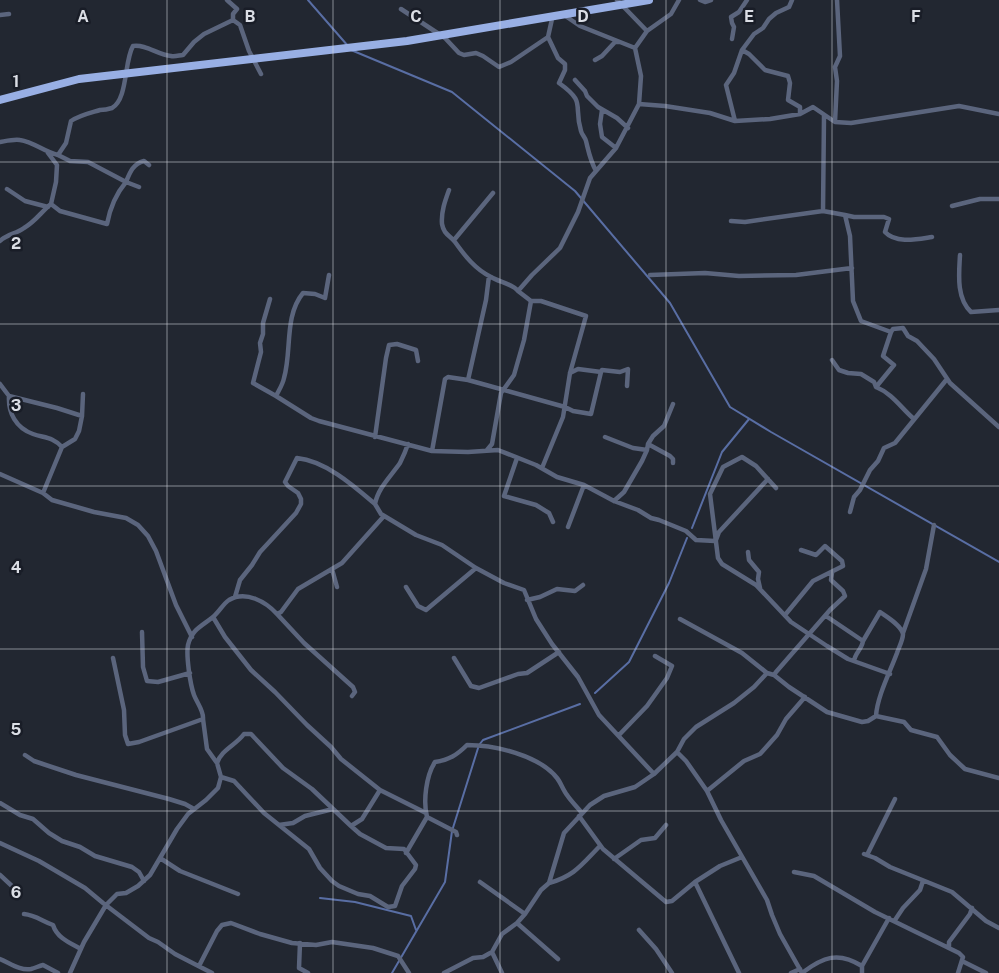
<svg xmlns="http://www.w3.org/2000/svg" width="999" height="973" viewBox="0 0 999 973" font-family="'Public Sans',sans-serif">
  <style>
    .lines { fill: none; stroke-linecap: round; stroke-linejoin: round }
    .stream { stroke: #596ea4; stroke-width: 2 }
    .minor { stroke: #5b657d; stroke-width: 4.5 }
    .trunk { stroke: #98afe4; stroke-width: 8 }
    .grid { fill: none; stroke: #dbdee5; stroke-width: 1; stroke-opacity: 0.55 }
    .grid-label { font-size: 16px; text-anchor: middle; font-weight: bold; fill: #dbdee5; stroke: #191d27; stroke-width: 5; stroke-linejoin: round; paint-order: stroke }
  </style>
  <rect width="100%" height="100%" fill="#222731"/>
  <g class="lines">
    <path class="stream" d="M308 0 348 46
      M351 50 452 92 575 191 670 303 730 407 771 432 999 562
      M692 528 722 452 749 419
      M595 693 629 662 669 583 687 538
      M320 898 355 902 411 916 416 930
      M392 973 445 882 452 831 479 745 483 740 580 704"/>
    <path class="minor" d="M617 0 647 31
      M700 0 705 2 711 0
      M401 9 445 38 459 53 464 55 476 53 483 56 499 67 511 62 548 37 552 19 555 16
      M0 15 9 14
      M564 15 580 26 635 48
      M233 20 240 25 249 51 261 74
      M548 37 558 58 565 64V70L559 83C587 103 573 105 581 131 582 135 585 137 586 141 589 153 590 160 596 171
      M732 39 734 27 732 23 731 17 739 12 747 0
      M742 50 754 34 763 28 769 19 776 13 789 7 792 0
      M595 60 602 56 615 42H619
      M575 80 585 91 587 96 598 107 617 118 628 128
      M639 104 665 106 710 113 735 121 770 119 800 114 813 107 835 122 851 123 959 106 999 114
      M602 110 600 124 602 137 616 148
      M824 116 823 211 845 215 850 236 853 301 861 321 891 332
      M735 121 726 85 734 73 742 50 749 54 765 70 788 76 790 83 788 100 800 107V114
      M835 122 837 81 835 67 840 56 837 0
      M0 142C6 141 14 139 20 140 34 142 44 152 58 155L66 143 71 121C80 115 90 113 100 110 104 110 109 109 112 108 128 99 124 61 133 46 146 44 158 55 171 56 175 57 180 55 183 55L194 42 204 34 233 20V14L237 9 227 0
      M48 153 57 165 56 182 51 204 60 211 107 224C110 208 115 195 126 182L88 162 70 161 58 155
      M139 187 126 182C130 172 133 164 144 161L149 165
      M7 189 25 201 48 207
      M449 190C445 201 441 212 442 224 444 235 450 235 455 242 465 256 475 269 491 277 499 282 513 284 518 291L532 275 560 248 578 212 590 178 616 148 639 104 641 76 635 48 647 31 671 14 679 0
      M952 206 980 199H999
      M845 215 854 217H884L889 219 885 232C896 244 918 239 932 237
      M731 221 745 222 823 211
      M454 240 493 193
      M0 241C7 234 16 234 24 228 36 221 41 212 51 204
      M960 255C959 273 956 298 971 312L999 310
      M329 275 325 298 315 294 303 293C284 316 292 351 284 378 283 384 279 390 276 396L311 418 319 421 432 451 468 452 498 450 536 465 557 477 584 485 614 501 638 510 651 518 659 520 686 531 696 540 715 541
      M650 275 705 273 739 276 796 275 852 268
      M270 299 263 323V334L260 343 261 352 253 383 276 396
      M531 301H541L586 316 570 373 563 417 542 468
      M832 360 839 370 848 373 861 374 874 382 876 387C893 394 901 408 914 419
      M601 372 602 370 620 372 628 369 627 386
      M468 380 486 300 489 276
      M0 384 9 396 57 408 82 416
      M876 387 894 365 883 356 891 332 893 329 903 328 908 336 917 341 934 359 950 383 999 427
      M9 396C8 413 16 428 33 434 45 438 53 437 62 447
      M375 437 386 358 389 345 397 344 416 350 418 361
      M605 437 633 448 647 450
      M408 444C406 450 403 457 400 463 391 476 378 488 375 504L381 514 416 535 442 545 476 568 504 583 524 590 536 619 552 644 578 677 599 715 654 774
      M648 444 670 456 673 459V463
      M487 450 492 444 501 393 514 375 524 340 531 301 518 291
      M432 451 445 379 448 377 468 380 565 407 573 411 591 414 601 372 578 369 570 373
      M517 458 504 496 536 505 549 513 553 522
      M0 474 43 493 52 500 94 512 126 518 138 525 148 536 156 551 176 605 192 637
      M776 488 756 466 742 457 723 467 710 494 718 558 722 564 756 585 791 622 827 646 848 659 890 674
      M43 493 62 447 75 439 79 431 82 416 83 394
      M614 501 624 492 642 461 647 450 648 444 653 436 664 426 673 404
      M850 512 854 497 860 490 870 470 878 461 884 448 895 443 947 379
      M568 527 584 485
      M716 540 719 532 768 479
      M748 552 749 560 759 572 758 579 760 588
      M332 569 337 587
      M406 587 418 606 426 610 476 568
      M235 597 240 580 252 565 260 552 296 513 301 504V499L298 493 288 486 285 482 297 458C326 461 354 486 375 504
      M527 600 540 597 557 589 575 591 583 585
      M277 614 304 643 353 687 355 692 352 696
      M785 615 813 581 843 566 842 561 825 546 816 555 801 550
      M826 616 863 641 880 612C887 617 901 625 903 634 903 640 899 647 897 653 890 672 877 697 876 716
      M213 617 225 637 251 670 275 692 307 725 331 747 341 759 380 790 426 813
      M680 619 742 653 767 673
      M142 632 143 667 147 681 158 682 190 673
      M903 633 926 569 934 525
      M113 658 124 710 125 735 128 744 139 742 203 719C204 711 197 703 194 695 190 684 186 655 188 645 192 629 202 626 213 617 219 612 223 604 229 600 246 590 266 602 277 614L281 612 298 589 342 563 384 516
      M454 658 471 686 479 688 518 674 527 673 559 652
      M854 661C855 653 862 649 863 641
      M774 675 789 687 827 712 862 722 868 721 876 716 904 722 911 730 937 737 950 755 965 769 999 778
      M619 735 647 706 667 678 672 666 655 656
      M677 752 686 761 707 791 721 820 767 900 772 915 780 934 802 973
      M25 755 34 761 76 775 169 799 185 804 194 809
      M217 763C221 750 236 745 244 734H251L283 768 312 789 351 826 362 819 380 790
      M221 777 234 781 264 813 309 849 320 868 332 881 339 886 358 894 370 896 388 907 395 906 402 886 415 869 416 865 404 849 386 848 360 834 351 826
      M707 791 744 761 760 754 777 735 786 719 805 697
      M0 803 20 815 33 819 49 833 62 841 80 847 95 856 132 867 139 872 144 881
      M579 816 603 849 666 902 672 901 695 882
      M279 825 293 823 305 816 333 809
      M457 835 456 832 427 817C423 801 426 776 435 762 449 760 457 755 467 745 494 745 539 755 557 778 561 783 563 790 567 795 571 801 577 807 582 813
      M0 843 39 861 85 888 103 903 149 938 158 942 175 954 212 973
      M406 853 427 817
      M864 854 875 858 890 867 952 892 986 921 999 928
      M867 855 895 799
      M160 858 180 871 238 894
      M614 859 641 840 655 838 666 825
      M794 872 814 876 875 912 959 953 963 957 958 973
      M0 875 13 887
      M480 882 525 914
      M549 883C575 876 582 864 600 846
      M24 914C35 915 42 921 53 925 57 938 70 943 81 949
      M895 920 903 908 920 890 923 881
      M517 923 558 959
      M639 930 656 949 672 973
      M300 943 299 968 308 973
      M949 947V942L970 914 972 908
      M492 952 502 973
      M0 959C10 963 20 971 31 969 35 968 39 966 43 965L58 973
      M962 961 986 973
      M199 966 217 931 222 925 231 923 260 934 292 943 316 945 332 942 373 948 398 956 409 973
      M70 973 84 942 106 905 117 894 126 893 138 886 150 875 177 829 188 814 206 800 218 788 221 777 217 763 207 749 203 719
      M444 973 473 958 483 957 492 952 502 934 517 923 525 914 541 890 549 883 564 833 590 805 604 796 635 787 654 774 677 752 684 739 696 727 734 703 754 687 767 673 774 675 776 672 830 610 845 596 843 591 831 580 832 573
      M739 973 695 882 720 866 742 857
      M791 973 800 969
      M802 973C823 957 838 951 862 966
      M862 973V966L889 918"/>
    <path class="trunk" d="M0 100 79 79 407 41 649 0"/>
  </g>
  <path class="grid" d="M167 0V973M333 0V973M500 0V973M666 0V973M832 0V973M0 162H999M0 324H999M0 486H999M0 649H999M0 811H999"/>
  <g class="grid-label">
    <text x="83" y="22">A</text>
    <text x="250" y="22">B</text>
    <text x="416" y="22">C</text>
    <text x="583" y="22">D</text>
    <text x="749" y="22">E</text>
    <text x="916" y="22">F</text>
    <text x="16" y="87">1</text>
    <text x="16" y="249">2</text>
    <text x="16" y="411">3</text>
    <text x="16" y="573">4</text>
    <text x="16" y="735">5</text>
    <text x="16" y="898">6</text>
  </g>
</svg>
